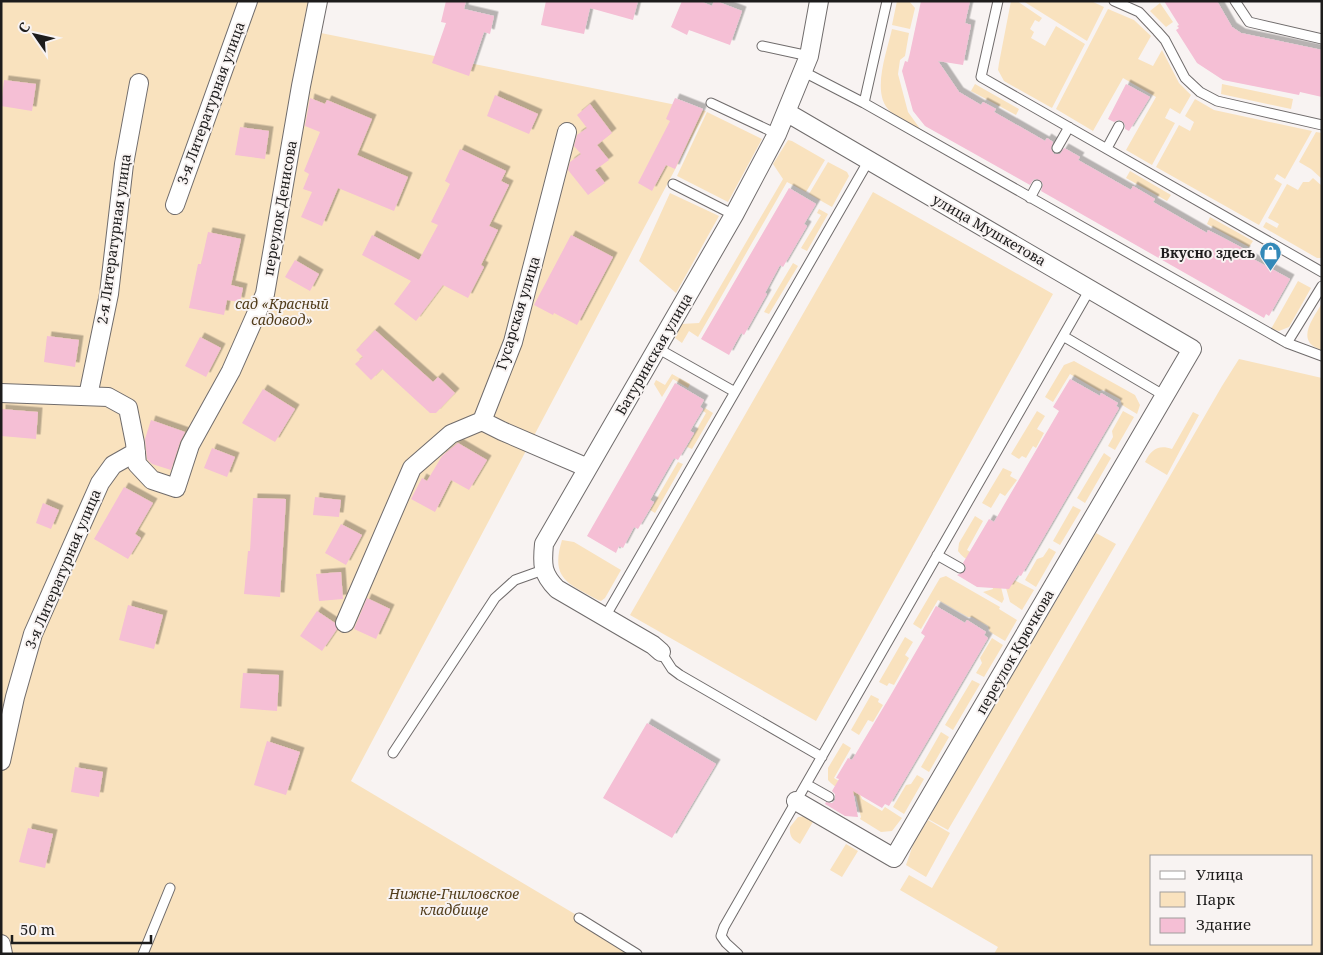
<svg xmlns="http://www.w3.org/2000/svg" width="1323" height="955" viewBox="0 0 1323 955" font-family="'Noto Serif',serif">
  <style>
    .green { fill: #f9e2be; fill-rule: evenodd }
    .building { fill: #f5bfd5; filter: url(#shadow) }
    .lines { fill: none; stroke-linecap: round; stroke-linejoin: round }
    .lane-casing { stroke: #706c6c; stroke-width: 11 }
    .street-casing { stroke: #706c6c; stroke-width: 20 }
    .lane { stroke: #fff; stroke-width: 9 }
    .street { stroke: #fff; stroke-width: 18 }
    .labels { text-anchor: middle; stroke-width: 4; stroke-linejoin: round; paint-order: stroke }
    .street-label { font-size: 14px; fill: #1d1c1c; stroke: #f8f3f2 }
    .poi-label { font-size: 14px; font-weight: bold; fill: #1d1c1c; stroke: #f8f3f2; text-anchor: end }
    .park-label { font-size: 14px; font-style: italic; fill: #523d1b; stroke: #f8f3f2 }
  </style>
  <defs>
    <filter id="shadow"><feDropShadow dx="4.5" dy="-4.5" stdDeviation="0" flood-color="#0004"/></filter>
  </defs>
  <rect width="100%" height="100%" fill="#f8f3f2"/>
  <path class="green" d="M1 1H317L311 31 706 111 351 781 642 954H1Z
    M897 1H909L915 8 910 29 892 25Z
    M1011 1H1017L1042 18 1039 22 1035 20 1030 29 1034 32 1031 38 1045 46 1056 26 1085 44 1052 108 1004 81 998 70 999 63Z
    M1023 1H1091L1104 7 1087 41Z
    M1160 3 1173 22 1166 27 1150 11Z
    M1108 9 1134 20 1151 36 1138 59 1153 66 1162 50 1179 83 1191 95 1180 114 1170 108 1165 118 1175 123 1152 165 1126 150 1156 97 1123 78 1093 131 1056 109Z
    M892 29 909 33 905 56 900 60 898 74 908 112 921 130C911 124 899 119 891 112 870 95 887 52 892 29Z
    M975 84 1019 109 1016 115 971 91Z
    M1222 84 1293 99 1291 109 1221 94Z
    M1195 99 1214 110 1312 131 1285 179 1277 174 1274 179 1282 184 1259 225 1156 167 1179 125 1190 131 1194 122 1185 116Z
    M707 112 762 139 728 202 677 176Z
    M1316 132 1322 133V179L1311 169 1299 162Z
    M788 140 792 141 825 160 806 192 787 182 698 337 689 331 682 343 675 338 681 324 699 323 783 179 773 164Z
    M828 162 847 172 849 176 832 207 809 194Z
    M1130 171 1171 195 1167 201 1126 178Z
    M1313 178 1322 186V258H1317L1263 227 1266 222 1277 228 1279 224 1268 218 1287 184 1298 190 1303 182H1309Z
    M873 192 1053 294 816 721 630 615Z
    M670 193 719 216 676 293 639 261Z
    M819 209 828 214 807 251 801 248 821 215 817 213Z
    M1210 217 1253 241 1249 247 1207 224Z
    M793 263 798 266 769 314 764 312Z
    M1298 281 1311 288 1289 327 1279 331 1271 329Z
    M1322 303V350C1294 342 1313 319 1322 303Z
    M1239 359 1322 378V954H994L998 947 900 890 909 875 932 888 1222 386ZM1152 856H1312V944H1152Z
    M1074 361 1135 395 1140 405 1137 414 1122 405 1120 399 1103 390 1099 391 1070 374 1053 402 1045 397 1064 365Z
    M672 374 690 384 688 388 673 379 662 397 654 384 656 380 665 385Z
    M705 408 713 413 692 449 687 447 706 413 703 411Z
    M1037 411 1045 416 1037 429 1044 433 1036 448 1033 446 1026 458 1022 456 1019 459 1011 454Z
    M1123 411 1134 417 1115 450 1108 446 1113 437 1112 431Z
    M1193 412 1199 415 1167 475 1145 462C1151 450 1158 444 1172 449Z
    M1104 453 1111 458 1085 503 1077 498Z
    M678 462 683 464 655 513 650 510Z
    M1003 468 1012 472 1010 476 1017 480 1005 496 1000 493 991 508 982 503Z
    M1073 506 1081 510 1060 545 1053 541Z
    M975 516 983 521 967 550 996 567 1004 599 1002 603 983 592 993 589 988 568C978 566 964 560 958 551L959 543Z
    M1096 533 1116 544 948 830 928 819Z
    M562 540 574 542 621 570 605 598 601 601 598 600C568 583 550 579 562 540Z
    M1049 548 1056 552 1036 587 1025 580 1037 559 1043 557Z
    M1002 574 1034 590 1022 610 1010 602Z
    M946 576 1000 607 999 609 1017 620 1005 641 990 632 988 626 972 617H968L938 600 921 629 913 624 940 578Z
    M905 637 913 642 905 655 909 658 894 685 889 683 887 686 879 682Z
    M992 638 1003 645 984 677 976 673 982 663 980 658Z
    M972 680 980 684 953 730 945 725Z
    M871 695 879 699 878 702 883 705 873 722 868 720 859 735 851 730Z
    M941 732 949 737 929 772 921 767Z
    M843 743 851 748 834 778 860 794 862 799 882 811 885 807 902 818 892 831 881 832 860 819 861 817 856 796C846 791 835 789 828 780V768Z
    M917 775 924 779 904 814 893 807 906 785 911 784Z
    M807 816 814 820 800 844C793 840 789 837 790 827L798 817Z
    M928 820 950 833 926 877 906 865 914 842Z
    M846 844 858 851 842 877 830 870Z"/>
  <path class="building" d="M446 1H466L464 9 494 16 490 34 484 32 469 76 432 63 446 23 441 22Z
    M546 1H638L633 20 590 8 584 34 541 25Z
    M682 1H700L712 6 714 1H716L742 11 730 45 689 30 687 35 671 27Z
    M921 1H970L965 23 971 25 963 65 938 61 959 92 981 105 983 102 996 109 994 112 1045 141 1047 138 1053 142 1051 149 1054 154H1060L1064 148 1066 149 1080 157 1078 160 1131 190 1133 186 1155 199 1153 202 1207 233 1208 230 1235 244 1246 250 1244 254 1290 279 1269 316 1266 314 1264 318 1041 191 1043 184 1040 180 1034 179 1030 185 925 126 913 111 902 71 905 61 908 62Z
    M1164 1H1217L1232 27 1241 33 1322 50V97L1300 92 1299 95 1223 80 1197 63 1176 30 1179 28 1177 26 1179 25Z
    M4 80 36 84 32 111 1 106Z
    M1126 84 1150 97 1129 131 1125 129V125L1122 121 1118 120 1114 122 1108 119Z
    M495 95 538 114 529 134 487 116Z
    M310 98 325 104 327 100 372 119 357 155 408 177 394 211 338 188 322 226 301 217 312 192 303 189 309 174 304 171 320 132 305 126Z
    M675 98 703 109 675 169 666 165 652 191 638 183 670 121 666 119Z
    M590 104 612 133 597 145 609 160 595 170 605 183 588 195 568 170 570 162 581 154 574 146 577 135 587 128 577 115Z
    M240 127 269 131 265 159 235 155Z
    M460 149 506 171 501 181 509 185 489 226 498 230 481 265 484 267 468 298 443 285 416 321 394 304 411 281 362 255 372 235 419 260 438 225 431 222 450 184 445 181Z
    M789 188 816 204 804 224 807 226 783 267 780 265 765 293 767 294 744 335 741 333 729 355 701 339Z
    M208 232 241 239 231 285 243 288 240 302 227 300 224 315 189 308 198 264H201Z
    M571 235 613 257 577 325 554 313 553 315 534 305Z
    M295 260 319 274 310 291 285 277Z
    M375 330 433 382 438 377 455 393 436 413H430L382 369 371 380 355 364 363 357 356 350Z
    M47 336 79 340 75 367 44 362Z
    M200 337 221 348 206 377 185 366Z
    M1070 379 1100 396 1101 393 1118 403 1116 406 1119 408 1021 576 1018 575 1009 589 977 587 957 575 965 571 966 567 963 563 989 519 994 522 1059 411 1053 407Z
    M675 383 704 400 700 407 703 409 690 431 694 433 678 460 674 458 650 500 654 502 638 529 634 527 623 548 619 546 616 553 587 536Z
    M263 389 295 409 275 442 242 423Z
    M1 409 38 412 36 439 1 436Z
    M151 420 185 432 180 442 171 470 152 464 147 459 145 439Z
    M458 443 487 460 469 490 451 480 435 512 411 499 422 478 427 481 442 456Z
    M212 448 235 457 227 477 204 468Z
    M124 487 153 503 135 534 141 538 128 559 94 539Z
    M315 497 341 500 339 517 313 515Z
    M253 498 286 499 280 597 244 594 248 551H250Z
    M43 503 59 510 51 529 36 523Z
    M341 524 362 535 346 565 325 553Z
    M341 572 343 599 319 601 316 574Z
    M367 598 390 609 376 639 354 629Z
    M128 605 163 615 154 649 119 640Z
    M936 606 965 623 967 620 986 632 984 635 988 638 889 806 885 804 882 808 853 791 858 817 845 816 825 804 826 802 832 803 835 800V794L832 791 839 779 836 778 848 758 852 760 889 698 925 636 921 633Z
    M317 611 335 623 337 629 322 651 300 636Z
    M243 673 279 675 277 711 240 708Z
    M647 723 716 764 672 838 603 798Z
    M267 741 300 752 286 795 254 785Z
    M75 767 103 772 99 797 71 792Z
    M28 828 53 834 45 868 19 862Z"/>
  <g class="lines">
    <defs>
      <path id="lane" d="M998 1 981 77 1322 272
        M1114 1 1139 12 1157 31 1165 40 1185 78 1200 92 1217 101 1322 125
        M1235 1 1249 22 1322 39
        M762 46 809 56
        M804 72 864 103 1287 343 1322 286
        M711 103 777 134
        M864 103 887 1
        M1057 148 1069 127
        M1107 148 1119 126
        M673 184 734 215
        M1030 198 1037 185
        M1063 336 1165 396
        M1287 343 1322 356
        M657 348 735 392
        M937 555 960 568
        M605 617 869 160
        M661 652 672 669 680 675 822 757
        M393 753 495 598 515 580 543 570
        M806 784 829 797
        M579 918 637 954
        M143 954 170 888
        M738 954 726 943 721 936 724 927 1090 289"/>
      <path id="street" d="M786 112 1192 349 894 858 796 801
        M175 205 248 1
        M1 393 108 397 128 408 135 443 137 464 152 480 176 488 190 445 231 371 265 294 301 86 318 1
        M88 396 109 294 124 164 139 83
        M482 421 502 431 588 468
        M345 623 412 468 451 434 482 421 513 342 567 132
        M661 652 653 645 557 589C542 574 542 565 544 544L734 215 777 134 809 56 819 1
        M1 761 15 697 33 634 100 483 113 465 136 452
        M1 944 3 954"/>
    </defs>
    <use href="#lane" class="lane-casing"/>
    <use href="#street" class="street-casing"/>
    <use href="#lane" class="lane"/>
    <use href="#street" class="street"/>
  </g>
  <defs>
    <symbol id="shop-pin" viewBox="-11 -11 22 30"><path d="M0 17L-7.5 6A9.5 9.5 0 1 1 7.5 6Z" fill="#3389b8" stroke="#f8f3f2"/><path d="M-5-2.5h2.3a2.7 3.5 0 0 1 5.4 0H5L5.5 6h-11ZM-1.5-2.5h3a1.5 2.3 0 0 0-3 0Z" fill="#fff"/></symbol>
  </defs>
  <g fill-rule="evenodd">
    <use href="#shop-pin" x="1258" y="240" width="25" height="34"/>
  </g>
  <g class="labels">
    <g class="street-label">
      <text transform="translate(211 103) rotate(-70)" y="5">3-я Литературная улица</text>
      <text transform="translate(280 208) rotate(-80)" y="5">переулок Денисова</text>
      <text transform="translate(989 230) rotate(30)" y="5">улица Мушкетова</text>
      <text transform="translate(114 239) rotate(-82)" y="5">2-я Литературная улица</text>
      <text transform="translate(518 313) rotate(-73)" y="5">Гусарская улица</text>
      <text transform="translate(654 354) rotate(-60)" y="5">Батуринская улица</text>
      <text transform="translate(63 569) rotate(-67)" y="5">3-я Литературная улица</text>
      <text transform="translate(1015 652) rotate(-60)" y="5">переулок Крючкова</text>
    </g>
    <g class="poi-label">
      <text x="1255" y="258">Вкусно здесь</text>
    </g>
    <g class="park-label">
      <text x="282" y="309">сад «Красный<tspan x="282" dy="16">садовод»</tspan></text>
      <text x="454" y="899">Нижне-Гниловское<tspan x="454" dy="16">кладбище</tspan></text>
    </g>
  </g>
  <rect width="1323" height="955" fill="none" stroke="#1d1c1c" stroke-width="5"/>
  <rect x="1150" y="855" width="162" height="90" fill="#f8f3f2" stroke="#a09d9c"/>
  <rect x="1160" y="871" width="25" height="8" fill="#ffffff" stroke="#a09d9c"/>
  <text x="1196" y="880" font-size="15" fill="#1d1c1c">Улица</text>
  <rect x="1160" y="892" width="25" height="15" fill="#f9e2be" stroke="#a09d9c"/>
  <text x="1196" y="905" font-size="15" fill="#1d1c1c">Парк</text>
  <rect x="1160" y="918" width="25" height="15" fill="#f5bfd5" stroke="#a09d9c"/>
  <text x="1196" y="930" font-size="15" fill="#1d1c1c">Здание</text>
  <g transform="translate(35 35) rotate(304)" stroke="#f8f3f2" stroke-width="4" paint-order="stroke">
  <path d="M0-4L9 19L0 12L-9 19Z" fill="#1d1c1c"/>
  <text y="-8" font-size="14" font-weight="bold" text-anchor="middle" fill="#1d1c1c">С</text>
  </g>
  <path d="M12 935v8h139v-8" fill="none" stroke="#1d1c1c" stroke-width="2.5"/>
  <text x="20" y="935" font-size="15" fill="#1d1c1c" stroke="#f8f3f2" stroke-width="4" paint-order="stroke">50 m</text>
</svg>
